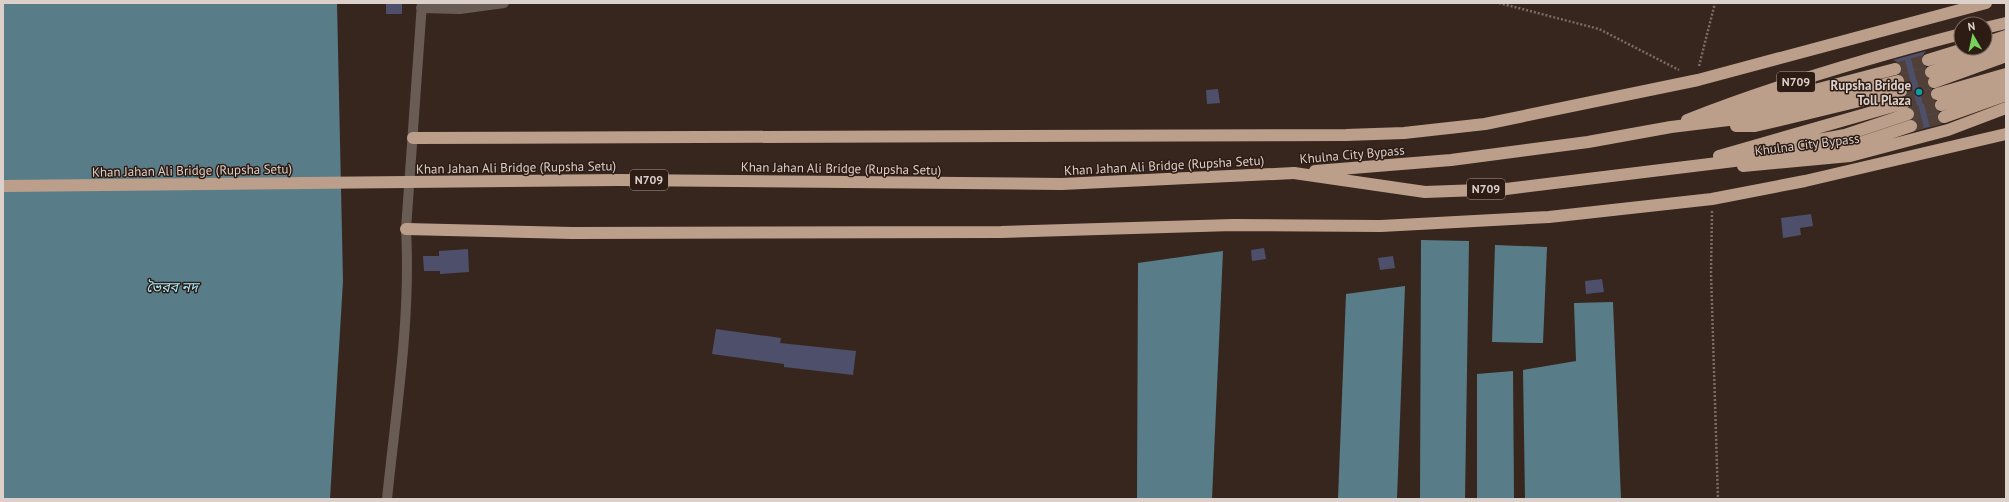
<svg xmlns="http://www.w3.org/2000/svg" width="2009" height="502" viewBox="0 0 2009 502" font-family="'PT Sans','Noto Sans Bengali',sans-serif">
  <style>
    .water { fill: #597d88 }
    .building { fill: #4e4f6a }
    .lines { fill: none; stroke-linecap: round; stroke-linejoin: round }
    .highway-tunnel { stroke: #504038; stroke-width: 12; stroke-dasharray: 12 6; stroke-linecap: butt }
    .path { stroke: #7b6c65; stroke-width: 2.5; stroke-dasharray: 2 2; stroke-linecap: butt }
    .minor { stroke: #685c54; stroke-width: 10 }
    .highway { stroke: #bc9f8b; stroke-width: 12 }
    .highway-bridge { stroke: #bc9f8b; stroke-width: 12 }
    .culture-dot { fill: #0f9aa8; stroke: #2d1c14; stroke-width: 1.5 }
    .labels { text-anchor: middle; stroke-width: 3; stroke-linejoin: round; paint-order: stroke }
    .shield { fill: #2d1c14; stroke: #a89a94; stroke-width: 1 }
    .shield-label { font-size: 12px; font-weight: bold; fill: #dcd0cb }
    .poi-label { font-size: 13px; font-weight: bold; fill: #dcd0cb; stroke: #2d1c14; text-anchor: end }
    .street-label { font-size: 13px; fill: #dcd0cb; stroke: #2d1c14 }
    .water-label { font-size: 14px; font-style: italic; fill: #a4e8fe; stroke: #2d1c14 }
  </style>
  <rect width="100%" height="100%" fill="#37261e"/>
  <path class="water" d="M3 3H337L343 281 330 499H3Z
    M1421 240 1469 241 1465 499H1420Z
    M1495 245 1547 247 1543 343 1492 342Z
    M1223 251 1212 499H1137L1138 263Z
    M1405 286 1397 499H1338L1346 294Z
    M1613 302 1621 499H1525L1523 370 1576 361 1574 303Z
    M1513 371 1514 499H1477V374Z"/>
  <path class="building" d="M386 3H402V14H386Z
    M1926 51 1921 58V62L1926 67 1924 74 1928 78 1927 85 1932 89 1930 96 1935 101 1934 108 1939 112 1937 119 1942 124 1917 130 1918 124 1913 119 1915 112 1910 107 1911 101 1906 96 1908 89 1904 85 1905 79 1901 74 1902 67 1900 63 1893 60Z
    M1218 89 1220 103 1207 104 1206 90Z
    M1811 214 1813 226 1800 228 1801 235 1783 238 1781 218Z
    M1264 248 1266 259 1252 261 1251 250Z
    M468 249 469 272 440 274V271H424L423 256H439V251Z
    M1393 256 1395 268 1380 270 1378 258Z
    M1602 279 1604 292 1586 294 1585 281Z
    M716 329 781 338 780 343 856 351 853 375 784 367V364L712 354Z"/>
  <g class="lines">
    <path class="highway-tunnel" d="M1895 69 1928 60
      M1898 81 1931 72
      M1901 91 1934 82
      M1904 103 1937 94
      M1908 114 1941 105
      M1911 126 1944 117"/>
    <path class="path" d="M1499 3 1599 29 1679 70
      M1699 66 1715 3
      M1712 211 1711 273 1718 499"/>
    <path class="minor" d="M421 8 460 9 504 3
      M387 499C396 410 411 319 406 229L422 3"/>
    <path class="highway" d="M1985 28 2006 23
      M1985 43 2006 36
      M1928 60 1967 48
      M1931 72 2006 46
      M1934 82 2006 56
      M1937 94 2006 74
      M1941 105 2006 85
      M1719 115 1895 69
      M1944 117 2006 95
      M1687 120C1776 85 1868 58 1961 34
      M1736 126H1755L1901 91
      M413 138 1346 135 1404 133 1485 124 1698 80 1986 3
      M1785 146 1845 135 1908 114
      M1719 156 1904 103
      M1743 166 1850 156 1948 130 2006 108
      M1315 171 1451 160 1588 142 1671 127 1753 117 1898 81
      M1294 173 1425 192 1506 189 1848 147 1911 126
      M406 229 572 233 1001 232 1233 225 1381 226 1549 217 1712 199 1805 181 2006 134"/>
    <path class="highway-bridge" d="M3 186 618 180 1062 184 1294 173"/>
  </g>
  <circle class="culture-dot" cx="1919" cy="92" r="4"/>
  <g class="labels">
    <g class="shield">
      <rect x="1777" y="72" width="38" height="20" rx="3"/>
      <rect x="630" y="170" width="38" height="20" rx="3"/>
      <rect x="1467" y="179" width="38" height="20" rx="3"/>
    </g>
    <g class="shield-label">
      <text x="1796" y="86">N709</text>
      <text x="649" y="184">N709</text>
      <text x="1486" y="193">N709</text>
    </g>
    <g class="poi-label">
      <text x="1911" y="90">Rupsha Bridge<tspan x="1911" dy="15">Toll Plaza</tspan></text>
    </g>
    <g class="street-label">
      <text transform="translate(1807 144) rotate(-7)" y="5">Khulna City Bypass</text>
      <text transform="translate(1352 154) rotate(-5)" y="5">Khulna City Bypass</text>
      <text transform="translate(1164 165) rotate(-3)" y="5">Khan Jahan Ali Bridge (Rupsha Setu)</text>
      <text transform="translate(516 167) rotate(-1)" y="5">Khan Jahan Ali Bridge (Rupsha Setu)</text>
      <text transform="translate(841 168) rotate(1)" y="5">Khan Jahan Ali Bridge (Rupsha Setu)</text>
      <text transform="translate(192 170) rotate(-1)" y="5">Khan Jahan Ali Bridge (Rupsha Setu)</text>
    </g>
    <g class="water-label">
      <text x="172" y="292">ভৈরব নদ</text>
    </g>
  </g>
  <rect width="2009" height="502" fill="none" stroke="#dcd0cb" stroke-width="8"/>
  <g transform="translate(1973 36) rotate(351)"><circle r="19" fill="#2d1c14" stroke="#73645d"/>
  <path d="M0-3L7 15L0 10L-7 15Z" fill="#76d25a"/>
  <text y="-6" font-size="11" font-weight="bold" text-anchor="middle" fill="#dcd0cb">N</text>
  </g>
</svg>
